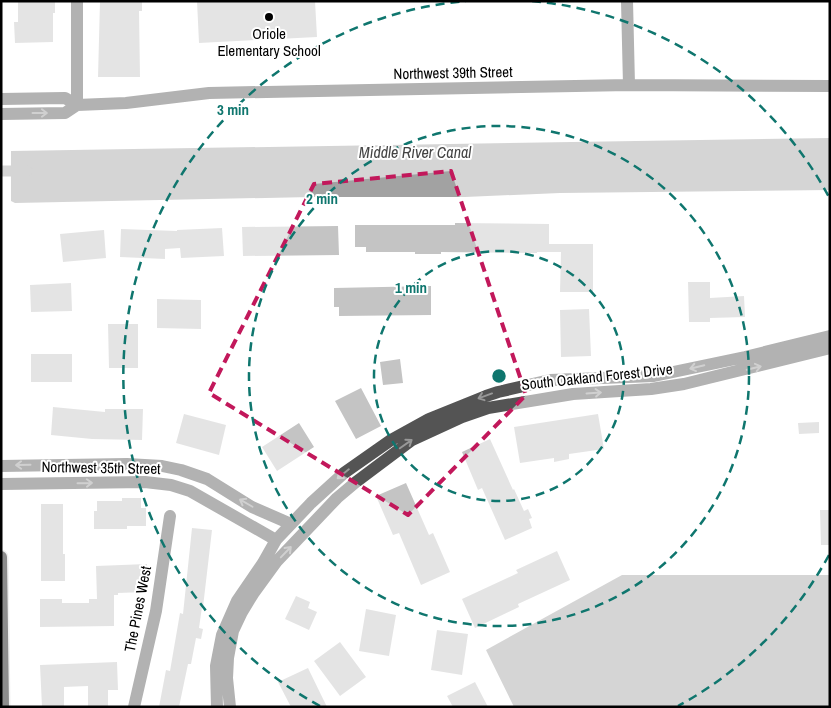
<svg xmlns="http://www.w3.org/2000/svg" width="831" height="708" viewBox="0 0 831 708" font-family="'Archivo Narrow',sans-serif">
  <style>
    .water { fill: #a2a2a2 }
    .lines { fill: none; stroke-linecap: round; stroke-linejoin: round }
    .canal { stroke: #a2a2a2; stroke-width: 11 }
    .building { fill: #c4c4c4 }
    .major-casing { stroke: #dbdbdb; stroke-width: 15 }
    .minor { stroke: #545454; stroke-width: 12 }
    .major { stroke: #000; stroke-width: 12 }
    .oneway { stroke: #989898 }
    .marked { fill: none; stroke: #c2185b; stroke-width: 4; stroke-dasharray: 10 6; stroke-linejoin: round }
    .ring { fill: none; stroke: #0f766e; stroke-width: 2.5; stroke-dasharray: 9 6 }
    .poi-dot { fill: #000; stroke: #fff; stroke-width: 2 }
    .labels { text-anchor: middle; stroke-width: 4; stroke-linejoin: round; paint-order: stroke }
    .poi-label { font-size: 15px; fill: #000; stroke: #fff }
    .street-label { font-size: 15px; fill: #000; stroke: #fff }
    .water-label { font-size: 16px; font-style: italic; fill: #434343; stroke: #fff }
    .centre { fill: #0f766e; stroke: #fff; stroke-width: 2.5 }
    .ring-label { font-size: 15px; text-anchor: middle; font-weight: bold; fill: #0f766e; stroke: #fff; stroke-width: 4; stroke-linejoin: round; paint-order: stroke }
  </style>
  <rect width="100%" height="100%" fill="#fff"/>
  <path class="water" d="M830 138V190L560 193 465 197H311L15 203 11 201V151Z
    M622 575H830V707H514L486 650Z"/>
  <g class="lines">
    <path class="canal" d="M1 171H27"/>
  </g>
  <path class="building" d="M18 1H55V13H53V42L15 43 14 22H18Z
    M100 1H142V11H139L140 77H98Z
    M197 1H315L317 37 199 43Z
    M455 223 549 224V244H593V292H560L561 252H537V253L441 252V254H415V252H366V247H355V225H455Z
    M338 226 339 255 243 256 242 227Z
    M222 228 224 256 181 258 180 248 165 249V259L120 257 121 229 177 231V230Z
    M104 230 106 258 63 262 60 234Z
    M688 282H710V298L744 296 745 317 710 318V322H689Z
    M71 283 72 311 31 312 30 285Z
    M431 286V315L339 316V307H334V288Z
    M157 299 201 300V329L157 328Z
    M589 309 591 356 561 357 560 310Z
    M108 324H138V368H109Z
    M31 354H72V382H31Z
    M400 359 403 383 383 385 380 362Z
    M361 388 381 426 356 439 335 401Z
    M53 407 105 412V409H143L142 440 92 439 51 435Z
    M184 414 226 425 219 455 176 443Z
    M598 414 604 449 569 454V459L554 462V458L520 463 514 427Z
    M819 422V433L799 434 798 423Z
    M299 423 314 447 277 471 262 447Z
    M490 439 513 490 514 489 524 511 528 509 532 518 529 519 532 528 505 540 482 488 478 490 462 452Z
    M406 483 429 535 433 533 450 572 421 585 399 533 393 535 376 496Z
    M122 498H141V508H146V526H127V529H94V511H97V501H122Z
    M41 504H63V554H65V581H41Z
    M820 510H830V545H821Z
    M192 528 212 530 203 607H202L199 628 203 629 201 639 196 638 191 664H188L179 707H159L166 670 170 671 180 613 183 614Z
    M557 551 570 580 518 604 519 607 475 628 462 599 518 573 516 570Z
    M147 564 148 583H145V592L118 593V595H114V626L40 627V599H62V603H89V599H97L96 566Z
    M296 596 310 602 308 608 317 612 309 630 285 619Z
    M366 609 396 615 389 656 359 651Z
    M437 630 468 634 462 675 431 670Z
    M340 642 366 677 340 696 314 661Z
    M117 662 118 690H108V707H88V686L64 687V707H42L40 665Z
    M308 668 327 707H291L278 682Z
    M475 682 488 707H453L447 696Z"/>
  <g class="lines">
    <defs>
      <path id="major" d="M1 557 3 707"/>
    </defs>
    <use href="#major" class="major-casing"/>
    <path class="minor" d="M627 1 629 85
      M1 99 65 98 77 105 126 103 209 93 629 85 830 86
      M77 105V1
      M1 114 65 113 77 105
      M1 466 127 464 162 466 181 470 207 479 252 507 291 524
      M1 484 145 482 171 485 190 491 276 540
      M134 707 156 611 170 516
      M217 707 216 666 222 635 237 601 263 563 276 540 311 503 344 473 391 440 429 419 486 396 498 392 550 380 654 376 745 357 830 336
      M230 707 227 678 228 658 233 631 242 612 253 594 277 561 337 498 356 482 412 440 462 417 488 408 573 394 651 389 684 384 830 348"/>
    <use href="#major" class="major"/>
  </g>
  <defs><path id="oneway-shaft" d="M-6 0H5M1.5-3L5.5 0L1.5 3" fill="none" stroke-width="1.6" stroke-linecap="round" stroke-linejoin="round" transform="scale(1.25)"/></defs>
  <g class="oneway">
    <use href="#oneway-shaft" transform="translate(40 113)"/>
    <use href="#oneway-shaft" transform="translate(697 367) rotate(167)"/>
    <use href="#oneway-shaft" transform="translate(754 368) rotate(-14)"/>
    <use href="#oneway-shaft" transform="translate(594 393) rotate(-4)"/>
    <use href="#oneway-shaft" transform="translate(485 396) rotate(160)"/>
    <use href="#oneway-shaft" transform="translate(406 444) rotate(-35)"/>
    <use href="#oneway-shaft" transform="translate(23 465) rotate(179)"/>
    <use href="#oneway-shaft" transform="translate(343 474) rotate(141)"/>
    <use href="#oneway-shaft" transform="translate(85 483) rotate(-1)"/>
    <use href="#oneway-shaft" transform="translate(246 503) rotate(-150)"/>
    <use href="#oneway-shaft" transform="translate(286 552) rotate(-46)"/>
  </g>
  <path d="M0 0H831V708H0ZM451 171 526 395 408 515 209 393 314 184Z" fill="#fff" fill-opacity=".55" fill-rule="evenodd"/>
  <path class="marked" d="M451 171 526 395 408 515 209 393 314 184Z"/>
  <g class="ring">
    <circle cx="499" cy="376" r="125"/>
    <circle cx="499" cy="376" r="250"/>
    <path d="M829 555A376 376 0 0 1 678 706M320 706A376 376 0 0 1 466 1M532 1A376 376 0 0 1 829 197"/>
  </g>
  <circle class="poi-dot" cx="269" cy="17" r="5"/>
  <g class="labels">
    <g class="poi-label">
      <text x="269" y="39">Oriole<tspan x="269" dy="17">Elementary School</tspan></text>
    </g>
    <g class="street-label">
      <text transform="translate(453 73) rotate(-1)" y="5">Northwest 39th Street</text>
      <text transform="translate(597 377) rotate(-6)" y="5">South Oakland Forest Drive</text>
      <text transform="translate(101 468) rotate(1)" y="5">Northwest 35th Street</text>
      <text transform="translate(138 609) rotate(-79)" y="5">The Pines West</text>
    </g>
    <g class="water-label">
      <text x="415" y="158">Middle River Canal</text>
    </g>
  </g>
  <circle cx="499" cy="376" r="8" class="centre"/>
  <g class="ring-label">
    <text x="233" y="115">3 min</text>
    <text x="322" y="204">2 min</text>
    <text x="411" y="293">1 min</text>
  </g>
  <rect width="831" height="708" fill="none" stroke="#000000" stroke-width="5"/>
</svg>
